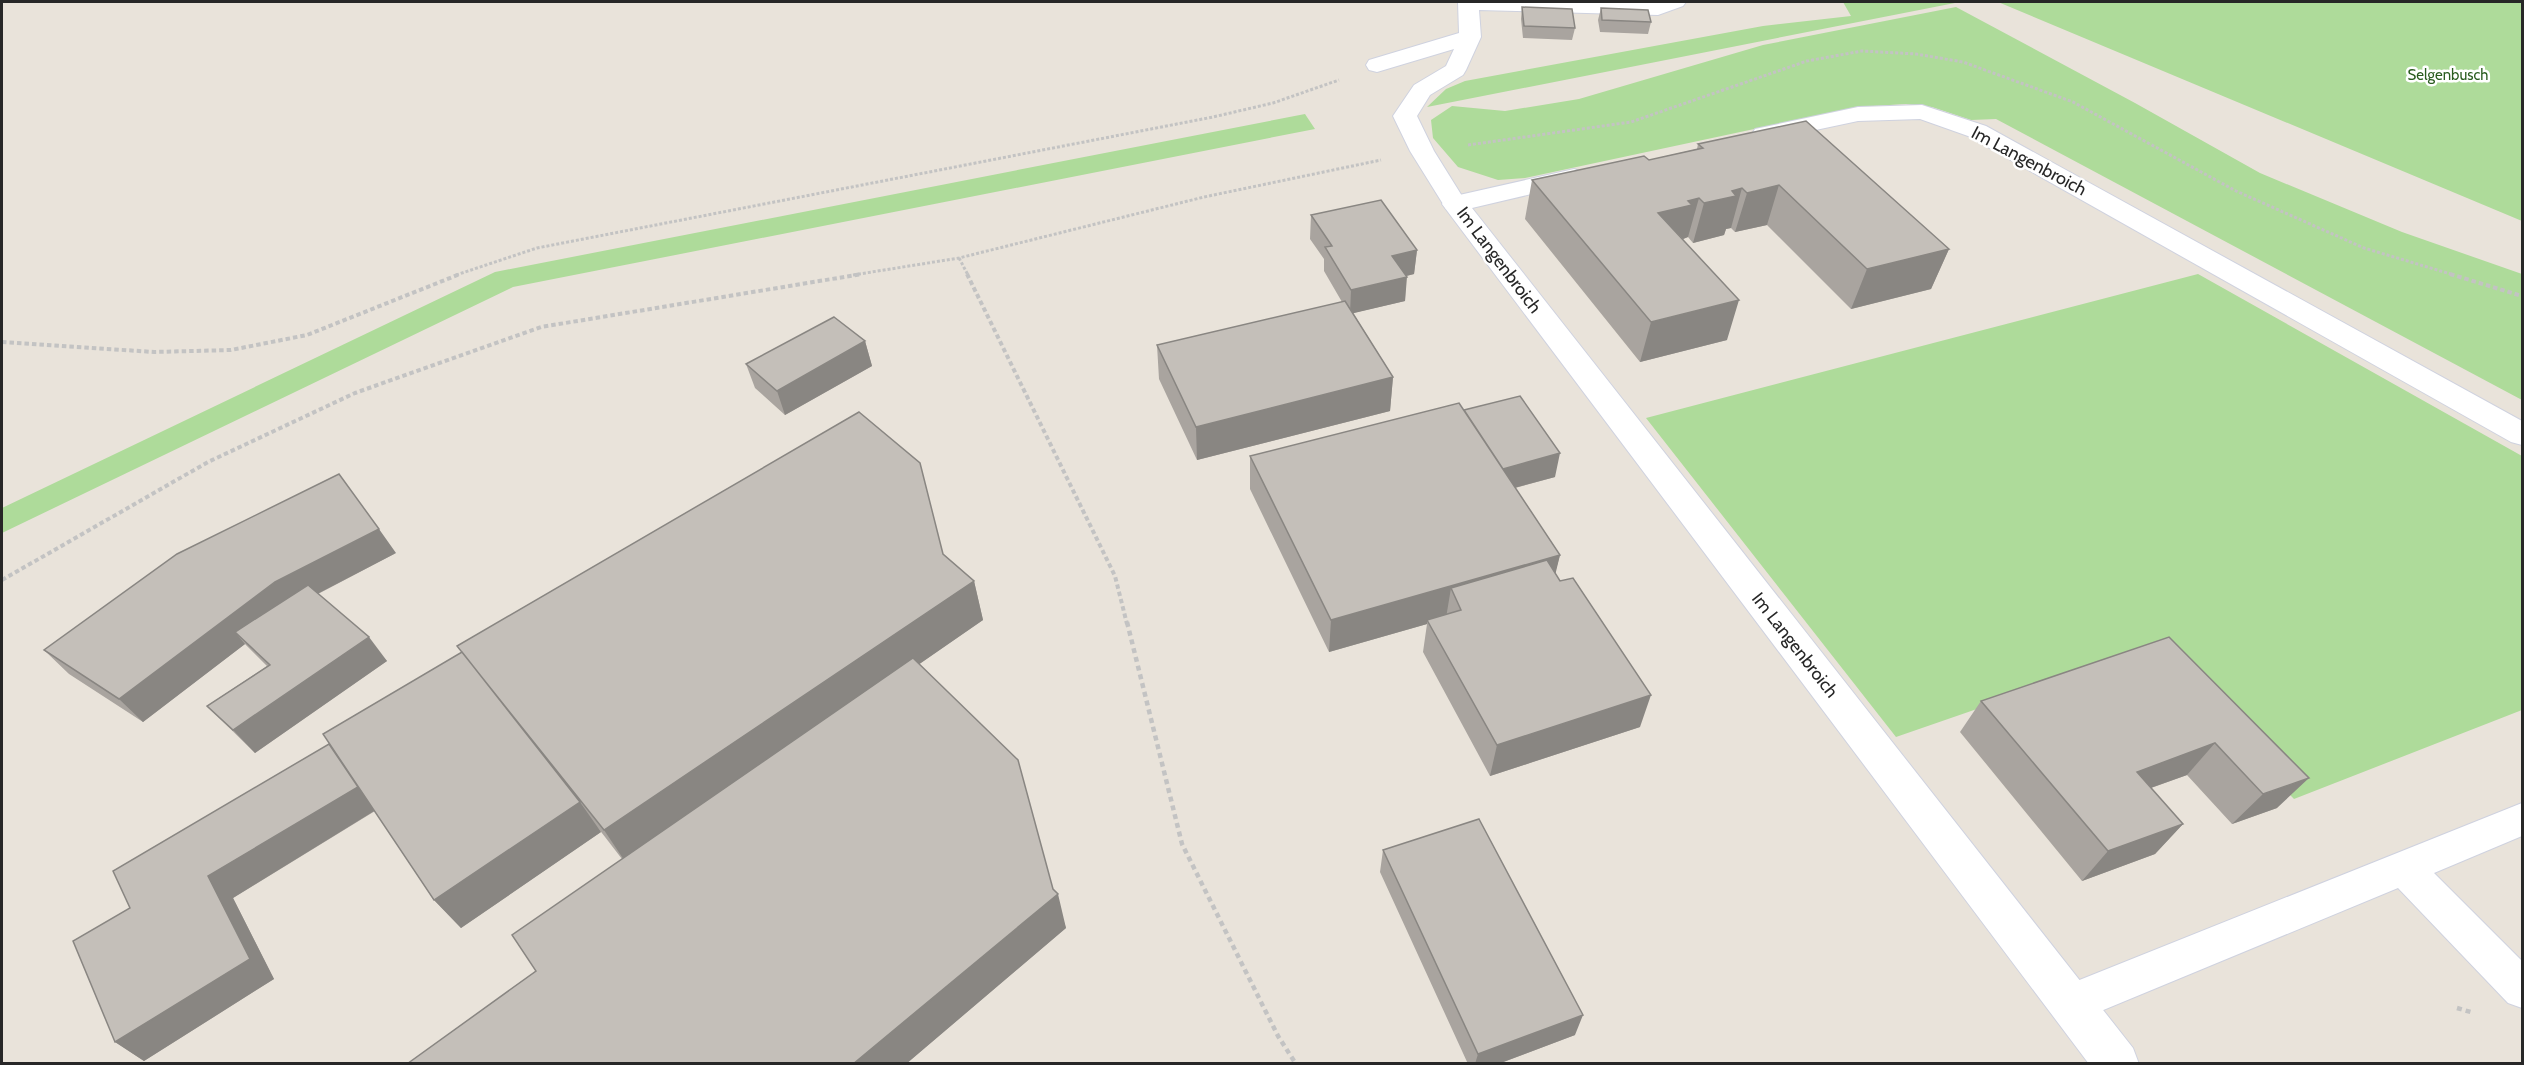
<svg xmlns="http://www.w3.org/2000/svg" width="2524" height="1065" viewBox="0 0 2524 1065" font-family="Cabin,sans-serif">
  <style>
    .green { fill: #aedb9a }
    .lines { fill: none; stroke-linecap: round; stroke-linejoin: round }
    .service-casing { stroke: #cfd2df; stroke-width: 2 }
    .minor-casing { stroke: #cfd2df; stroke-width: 2 }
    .path-far2 { stroke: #c3c3c3; stroke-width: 3; stroke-dasharray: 3 2; stroke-linecap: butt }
    .path-far1 { stroke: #c3c3c3; stroke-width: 4; stroke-dasharray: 4.5 3; stroke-linecap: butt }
    .path { stroke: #c3c3c3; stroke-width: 4.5; stroke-dasharray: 5 4; stroke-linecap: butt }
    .service { fill: #fff; fill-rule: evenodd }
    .minor { fill: #fff; fill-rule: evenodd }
    .wall { fill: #a9a49f }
    .shaded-wall { fill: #898682 }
    .building { fill: #c4bfb9; stroke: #898682; stroke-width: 1.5 }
    .labels { text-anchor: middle; stroke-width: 5; stroke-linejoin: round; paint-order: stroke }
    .far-park-label { font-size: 15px; fill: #2a5c1f; stroke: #fff }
    .street-label { font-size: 18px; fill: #272727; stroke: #fff }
  </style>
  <rect width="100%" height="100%" fill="#e9e3da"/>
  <path class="green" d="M1843 2H1960L1427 107 1446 89 1465 81 1763 26 1851 16Z
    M1998 2H2522V221Z
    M1956 7 2135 103 2260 173 2402 232 2522 274V400L1996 119 1971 120 1932 107 1906 104 1857 107 1525 178 1498 180 1458 167 1433 138 1431 120 1452 106 1505 111 1579 99 1763 45Z
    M1305 114 1315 129 513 287 2 533V508L495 272Z
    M2198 274 2522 456V710L2294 799 2150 649 1896 737 1646 418Z"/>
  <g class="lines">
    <defs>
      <path id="service" d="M1458 2 1656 3 1686 2 1683 6 1658 15 1479 10 1481 37 1466 70 1463 75 1430 95 1417 116 1434 151 1467 204 1464 209 1455 211 1446 209 1443 204 1410 151 1393 116 1414 85 1446 66 1454 49 1377 72 1369 70 1366 65 1369 60 1459 33Z
        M2522 803V836L2434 873 2522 961V1008L2508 1003 2398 888 2072 1023 2057 1017 2051 1003 2057 989Z"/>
      <path id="minor" d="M1922 105 1986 126 2522 421V445L2511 442 1968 136 1920 119 1858 121 1764 141 1755 139 1752 134 1755 129 1858 107Z
        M1574 169 1583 172 1587 177 1583 182 1472 208 2133 1048 2139 1064H2089L1442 204 1446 198Z"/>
    </defs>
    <use href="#service" class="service-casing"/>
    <use href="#minor" class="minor-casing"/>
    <path class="path-far2" d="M1468 145 1631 122 1807 61 1862 51 1916 54 1963 62 2073 102 2236 191 2364 248 2454 275
      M959 258 968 275
      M456 275 537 248 1213 117 1273 103 1339 80
      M853 275 959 258 1204 197 1381 160"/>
    <path class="path-far1" d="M967 274 1115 576 1127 624
      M2450 274 2522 296
      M2 342 154 352 231 350 307 335 460 274
      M2 580 208 462 355 393 541 327 862 274"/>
    <path class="path" d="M1127 622 1182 844 1278 1036 1296 1064
      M2457 1008 2474 1013"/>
    <use href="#service" class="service"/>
    <use href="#minor" class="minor"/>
  </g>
  <path class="wall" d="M1522 7 1575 28 1572 40 1523 38 1521 19Z
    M1601 8 1651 22 1648 34 1600 32 1598 20Z
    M1698 144 1949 249 1931 289 1851 309 1767 225 1735 232 1731 228 1726 229 1724 235 1693 243 1688 237 1683 239 1727 340 1640 362 1525 219 1532 180 1649 160 1697 149Z
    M1311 215 1417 250 1414 274 1406 276 1405 301 1353 313 1393 377 1390 411 1197 460 1159 379 1157 345 1342 302 1324 271V259L1310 239Z
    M865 341 872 366 785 415 755 388 746 364Z
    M1464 410 1555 477 1515 488 1560 555 1555 573 1640 727 1490 776 1423 652 1427 624 1329 652 1250 489V456Z
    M396 553 318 594 387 661 255 753 207 706 267 666 245 644 143 722 69 674 44 650Z
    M943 554 974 581 983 620 919 664 1053 889 1066 928 906 1064H407L536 971 622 859 595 824 601 832 461 928 434 900 375 811 233 898 274 979 144 1061 115 1042 130 908 329 744 462 652 457 646Z
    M2169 637 2277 808 2232 824 2187 775 2151 788 2183 824 2155 854 2082 881 1960 732 1981 701Z
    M1383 850 1575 1035 1498 1064H1468L1380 872Z"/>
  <path class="shaded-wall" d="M1779 185 1767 225 1735 232 1747 193Z
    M1742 188 1731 228 1726 229 1724 235 1693 243 1704 203 1732 191Z
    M1699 198 1688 237 1683 239 1658 213 1688 201Z
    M1949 249 1931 289 1851 309 1867 269Z
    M1417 250 1414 274 1390 280 1392 256Z
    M1407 277 1405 301 1350 314 1351 290Z
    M1739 300 1727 340 1640 362 1651 322Z
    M865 341 872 366 785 415 777 391Z
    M1393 377 1390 411 1197 460 1196 427Z
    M1560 453 1555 477 1492 494 1497 470Z
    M379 529 396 553 294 606 235 632 245 644 143 722 119 699 275 582Z
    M1560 555 1552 588 1461 610 1451 588 1446 618 1427 620V624L1329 652 1331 620Z
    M974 581 983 620 628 866 604 830Z
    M369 637 387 661 255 753 233 730Z
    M1651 695 1640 727 1490 776 1497 745Z
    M330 743 379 808 233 898 274 979 144 1061 115 1042 208 876Z
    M2215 743 2187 775 2111 802 2137 772Z
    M2309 778 2277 808 2232 824 2263 794Z
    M580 802 601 832 461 928 434 900Z
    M2183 824 2155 854 2082 881 2108 851Z
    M1058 894 1066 928 906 1064H853Z
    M1583 1015 1575 1035 1498 1064H1475L1478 1054Z"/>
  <path class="building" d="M1522 7 1572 9 1575 28 1524 26Z
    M1601 8 1648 10 1651 22 1602 20Z
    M1806 121 1949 249 1867 269 1779 185 1747 193 1742 188 1732 191 1736 196 1704 203 1699 198 1688 201 1692 205 1658 213 1739 300 1651 322 1532 180 1644 156 1649 160 1703 148 1698 144Z
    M1381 200 1417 250 1392 256 1407 277 1351 290 1325 247 1332 246 1311 215Z
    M1345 301 1393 377 1196 427 1157 345Z
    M834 317 865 341 777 391 746 364Z
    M1520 396 1560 453 1503 469 1464 410Z
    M1459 403 1560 555 1331 620 1250 456Z
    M859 412 920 463 943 554 974 581 604 830 457 646Z
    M339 474 379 529 275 582 119 699 44 650 177 554Z
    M1547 560 1560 581 1573 578 1651 695 1497 745 1427 620 1461 610 1451 588Z
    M308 585 369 637 233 730 207 706 270 665 235 632Z
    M2169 637 2309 778 2263 794 2215 743 2137 772 2183 824 2108 851 1981 701Z
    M462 652 580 802 434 900 323 734Z
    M913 658 1018 760 1053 889 1058 894 853 1064H407L536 971 512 935Z
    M329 744 358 787 208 876 250 959 115 1042 73 941 130 908 113 871Z
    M1479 819 1583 1015 1478 1054 1383 850Z"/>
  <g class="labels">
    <g class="far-park-label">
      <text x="2448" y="80">Selgenbusch</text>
    </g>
    <g class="street-label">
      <text transform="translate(2029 161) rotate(28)" y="6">Im Langenbroich</text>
      <text transform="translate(1499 260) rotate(53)" y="6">Im Langenbroich</text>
      <text transform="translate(1795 645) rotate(52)" y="6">Im Langenbroich</text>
    </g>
  </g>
  <rect width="2524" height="1065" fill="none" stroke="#272727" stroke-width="6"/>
</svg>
